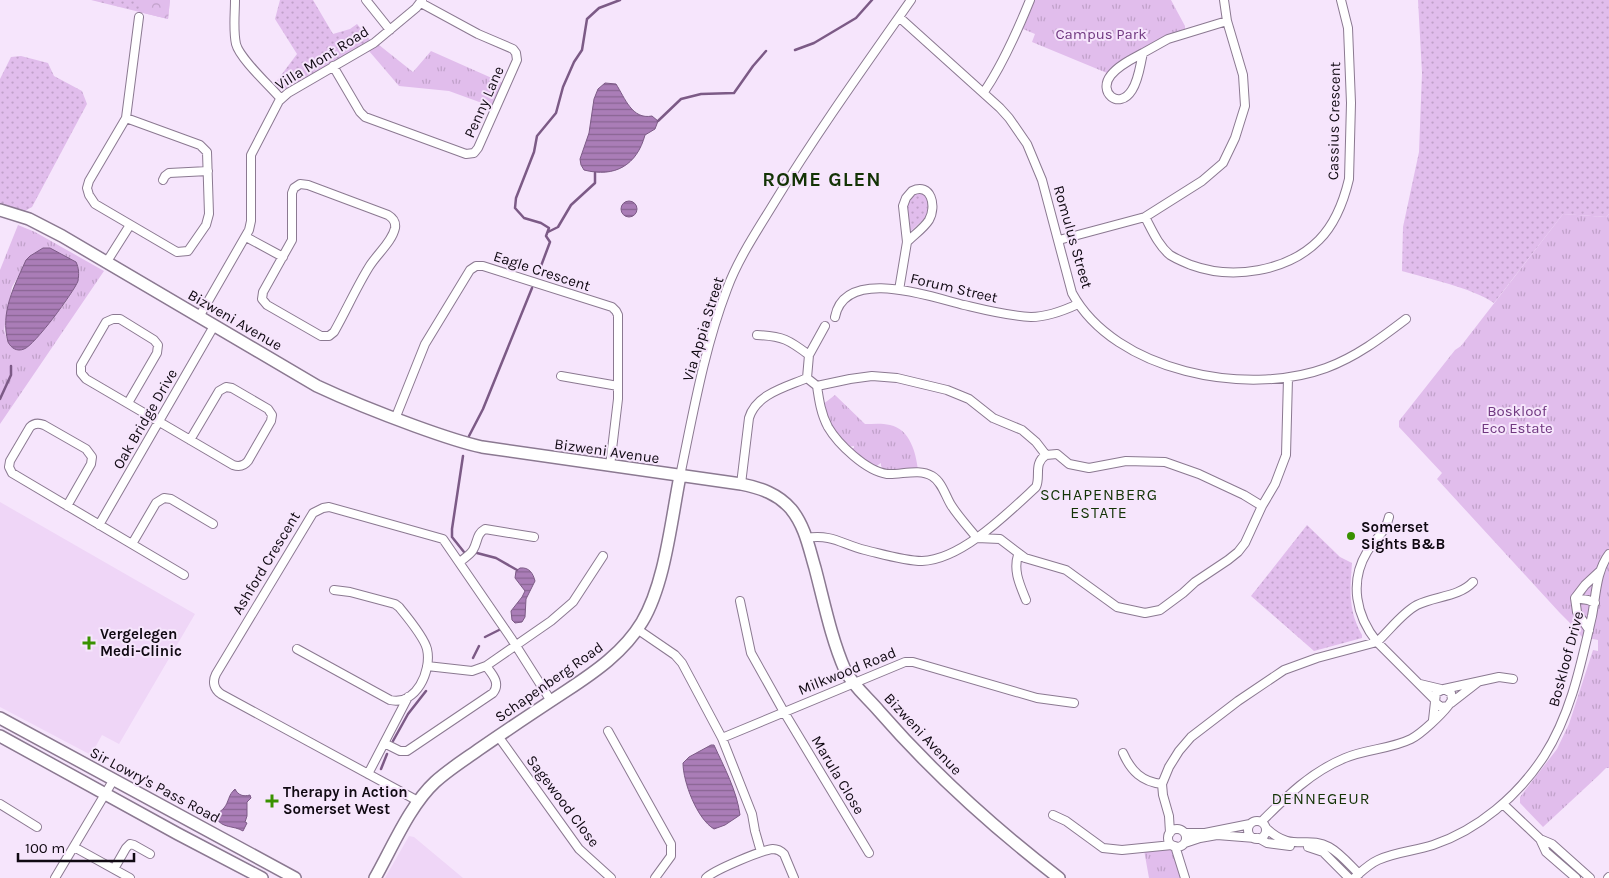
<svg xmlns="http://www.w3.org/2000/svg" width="1609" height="878" viewBox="0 0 1609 878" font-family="Karla,sans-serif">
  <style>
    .built { fill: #efd6f7 }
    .grass { fill: url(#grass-dots) }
    .forest { fill: url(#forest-crowns) }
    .park { fill: url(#park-tufts); fill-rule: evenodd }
    .water { fill: url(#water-rules); stroke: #7c5a86 }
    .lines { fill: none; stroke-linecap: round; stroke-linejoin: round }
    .stream { stroke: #7c5a86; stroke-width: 2.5 }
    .street-casing { stroke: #8b7991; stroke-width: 10 }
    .secondary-casing { stroke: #8b7991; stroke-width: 14 }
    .street { stroke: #fff; stroke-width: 8 }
    .secondary { stroke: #fff; stroke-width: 11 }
    .poi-dot { fill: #399100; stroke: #f6e5fc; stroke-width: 2 }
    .labels { text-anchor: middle; stroke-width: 4; stroke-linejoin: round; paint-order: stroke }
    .park-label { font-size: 15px; fill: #703880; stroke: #f6e5fc }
    .street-label { font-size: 15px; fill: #100912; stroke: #f6e5fc }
    .poi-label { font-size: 15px; font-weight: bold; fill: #100912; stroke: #f6e5fc; text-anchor: start }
    .neighbourhood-label { font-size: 16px; letter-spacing: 1px; fill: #133305; stroke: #f6e5fc }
    .district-label { font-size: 20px; font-weight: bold; letter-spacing: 1px; fill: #133305; stroke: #f6e5fc }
  </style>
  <defs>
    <pattern id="grass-dots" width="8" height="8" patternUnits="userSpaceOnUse" patternTransform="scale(1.25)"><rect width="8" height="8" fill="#e1bdec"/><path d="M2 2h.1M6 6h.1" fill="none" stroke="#c0a1c9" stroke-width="1.8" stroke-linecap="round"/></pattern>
    <pattern id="forest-crowns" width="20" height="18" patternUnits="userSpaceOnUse" patternTransform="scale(1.25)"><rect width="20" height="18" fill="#e1bdec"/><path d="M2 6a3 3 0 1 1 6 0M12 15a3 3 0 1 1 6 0" fill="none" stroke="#c0a1c9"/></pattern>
    <pattern id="park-tufts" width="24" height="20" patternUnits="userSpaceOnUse" patternTransform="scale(1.25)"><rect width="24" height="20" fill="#e1bdec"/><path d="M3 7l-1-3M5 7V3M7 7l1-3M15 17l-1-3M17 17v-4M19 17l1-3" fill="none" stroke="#c0a1c9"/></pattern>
    <pattern id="water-rules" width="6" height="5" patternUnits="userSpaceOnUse" patternTransform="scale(1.25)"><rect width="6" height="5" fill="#aa7db7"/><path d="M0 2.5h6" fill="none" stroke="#896593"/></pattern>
  </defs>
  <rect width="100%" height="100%" fill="#f6e5fc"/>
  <path class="built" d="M0 502 195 614 119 744 102 735 91 755 0 707Z
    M409 836 414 837 463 878H385Z"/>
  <path class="grass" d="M91 0H170L168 19Z
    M280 0H313L333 34 350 29 357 24 370 40 287 89 279 90 273 86 297 54 275 19Z
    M1418 0H1609V214L1606 217 1563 214 1494 303C1470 287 1429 279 1402 271L1403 227 1419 152 1422 73Z
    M21 56 48 63 54 76 82 91 87 104 32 207 23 212 0 205V79L11 57Z
    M915 192 925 193 930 201 927 216 910 232 909 231C907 215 904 206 915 192Z
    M1307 525 1340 557 1352 563C1350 591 1348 610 1362 635V638L1314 651 1251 596Z"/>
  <path class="forest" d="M140 0H170L168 19 139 12Z"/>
  <path class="park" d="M1035 0H1171L1185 26V29L1166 35 1110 69 1107 73 1032 42 1035 34 1023 29Z
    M379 45 413 72 431 51 503 83 493 107 449 91 399 86 369 51Z
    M1563 214 1606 217 1609 214V768H1606L1598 776 1543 827 1520 803V797L1557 749 1569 724 1593 650 1598 651V640L1582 637 1569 622 1559 612 1437 479 1442 473 1399 427V421L1455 350 1461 346Z
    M18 225 35 232 104 271 0 424V270ZM43 248 78 266C84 295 38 332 18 350L9 345 4 330 12 287 30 256Z
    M835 395 865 424C873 424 882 423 890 425 910 429 916 453 918 470L886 471 881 466V463L875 467 852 452 851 448H854V446L847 447 839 438 840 435 837 432H833L822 405Z
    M1169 848 1174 852 1182 878H1149L1144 850Z"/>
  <path class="water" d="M605 83 616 84C625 98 632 120 652 116L658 121 655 129 645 135C637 165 615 178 584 170L581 165 580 159 589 133 594 99 598 89Z
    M621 209a8 8 0 1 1 16 0a8 8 0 1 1-16 0Z
    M43 248H50L76 262C79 268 79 274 78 281 74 292 34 346 24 349 17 352 11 348 8 342 0 312 14 287 26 260L30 256Z
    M520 568C529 567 533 573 535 581L526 599 525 617 522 622 515 623 512 620 511 611 522 597 525 591 515 578 516 571Z
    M711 745H714C724 767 737 791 740 815L725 825 714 829C697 819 683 782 683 763L689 757Z
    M235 789C238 795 243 797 250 795L251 798 247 802V816L245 822 247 823 243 831C233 825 223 829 216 818 218 812 220 812 224 808 229 802 228 795 235 789Z"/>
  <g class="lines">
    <path class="stream" d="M795 50 814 43 856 18 872 0
      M658 121 681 99 701 94 734 93 753 66 766 51
      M548 232 558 227 571 205 595 183V173
      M538 274 550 242 546 236 549 228 541 223 524 218 515 208 516 198 534 152 537 136 556 113 563 87 574 62 582 50 587 19 599 8 620 0
      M0 399 11 375V366
      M469 436 483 409 532 288
      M463 456 452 529V537L464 552
      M477 553 496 558 517 570
      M485 637 499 630
      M473 658 479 646
      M393 741 408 714 426 691
      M381 769 387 754"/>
    <defs>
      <path id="street" d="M235 0C235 14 233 30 236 44 240 59 270 86 281 99
        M366 0 390 30
        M899 17 1000 108 1009 118 1027 144 1042 180 1072 293C1115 372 1247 397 1326 368 1356 357 1381 338 1406 319
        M1143 53C1140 65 1139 79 1132 90 1119 111 1097 92 1111 75 1119 65 1132 59 1143 53Z
        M1143 53 1168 39 1227 21
        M333 66 360 112 365 117 466 154 474 153 478 148 517 60 516 53 513 49 478 34 421 3
        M984 92C1003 64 1017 32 1030 0
        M126 118 200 145 207 152 209 214 206 225 188 251 177 252 95 204 89 195 87 188 89 181 126 118 139 17
        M163 180 165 176 169 173 208 171
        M300 184 308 185 388 215C393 218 396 222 395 228 392 242 377 254 369 267 356 288 346 311 334 332L329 336H321L267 305 262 299 263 292 292 240V193L294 188Z
        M1145 217C1152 230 1158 245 1170 255 1176 259 1184 262 1191 265 1232 280 1287 272 1319 240 1335 224 1344 200 1349 179L1351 103 1348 28 1341 0
        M246 237 283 257
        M1059 240 1145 217 1202 181 1223 163 1235 138 1245 106 1243 75 1227 21 1224 0
        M106 263 130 225
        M899 290 907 242 903 206 906 198 912 191C931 182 937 206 929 220 924 228 914 235 907 242
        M199 317 249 230 251 221V155L279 101 288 93 374 43 416 8 422 0
        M835 317C845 266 931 297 964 305 985 310 1008 316 1031 317 1046 317 1065 310 1078 304
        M757 335C783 336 789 340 809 355
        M561 376 618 386
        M817 386 850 379 872 376 897 378 947 390 969 399 993 418 1022 430 1036 442 1046 455
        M817 386C819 400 821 414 828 427 838 444 866 471 887 474 901 475 919 468 932 476 942 482 945 495 951 505 958 516 968 527 977 538
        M817 386 807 378 809 355 825 326
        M128 403 157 353 158 345 154 340 120 319H113L106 322 81 365V373L86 379C135 408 184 436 233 465 239 467 244 466 248 461L271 421 272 415 268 409 232 388 226 387 219 391 190 440
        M395 419 425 344 470 270 476 266H483L612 307 616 311 618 315V399L610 466
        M1046 455 1057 454 1069 464 1089 468 1126 461 1165 462 1199 474 1244 495 1262 506
        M680 476C693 414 704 349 727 289 738 259 757 231 774 203 816 134 864 67 911 0
        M741 484 749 418C756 394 786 387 807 378
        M67 506 91 464 92 457 86 449 44 425C39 423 34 423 30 427L10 461 9 467 12 473 184 575
        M1389 517C1386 532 1374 540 1367 552 1349 582 1356 616 1377 642 1390 630 1402 613 1417 605 1435 596 1459 597 1473 582
        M99 525 214 326
        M806 538C833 534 841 544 865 550 882 554 905 561 922 561 961 560 1008 513 1036 487 1041 477 1033 463 1046 455
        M977 538 1000 539 1025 558 1066 570 1117 607 1145 613 1160 610 1183 593 1195 582 1228 560 1238 552 1245 543 1262 506 1275 484 1286 455 1288 378
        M132 544 156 503 164 498 171 499 213 524
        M1018 555C1013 571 1020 585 1026 600
        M460 562C464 558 470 555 473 550 478 542 476 534 485 529L534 537
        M1575 598 1588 600 1595 603
        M740 601 751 653 784 712 869 853
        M637 629 675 655 682 663 722 738 752 814 755 831 761 852
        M1589 630 1577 612 1575 598 1585 585 1599 572
        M297 649 390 700C416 706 432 671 427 649 424 637 408 618 399 607L395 604 350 592 334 590
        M427 666 472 671 486 666 551 621 573 602 603 556
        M1420 684 1441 689
        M1444 689 1499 677 1513 679
        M1451 703 1478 682
        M1433 720 1436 693 1444 689 1451 693 1452 700 1448 706 1441 707 1435 702
        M608 731 671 844V856L655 878
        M498 736 579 849 611 878
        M722 738 905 662H913L1037 698 1074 703
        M384 743 400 751H407L493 693C501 683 492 674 486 666
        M1123 753C1131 771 1142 782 1162 784
        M368 774 408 697
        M418 801 221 694C214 689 212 682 216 674L313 513 323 508 329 507 443 539 511 638 551 701
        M0 804 37 827
        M1503 804 1540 839 1546 852 1576 878
        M1053 815 1066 821 1103 848 1122 850 1172 845
        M1248 830a9 9 0 1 1 18 0a9 9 0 1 1-18 0Z
        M1261 822C1287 796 1311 772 1345 758 1366 749 1391 749 1411 739 1421 734 1441 715 1448 706
        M1266 828C1292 853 1307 835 1329 847 1340 853 1350 865 1359 874
        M1168 838a9 9 0 1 1 18 0a9 9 0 1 1-18 0Z
        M1170 833 1169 816 1163 795 1162 784 1169 767 1179 751 1191 737 1238 701 1284 670 1317 658 1377 642 1434 699
        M1185 833H1205L1250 824
        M1258 838 1267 843 1290 846
        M1540 839 1552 844 1590 878
        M1185 843 1200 838 1217 835 1255 838
        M1175 846 1185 878
        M74 847 130 878
        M1308 847 1323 852 1349 878
        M114 869 126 848 130 844 134 845 150 854
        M55 878 114 779
        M706 878C714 870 762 850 773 849 778 849 781 851 784 854L794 878
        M1354 878C1362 871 1369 864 1378 860 1395 852 1415 851 1433 845 1478 830 1518 796 1544 756 1571 714 1581 664 1592 616 1596 596 1596 571 1609 554
        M1608 878 1609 877"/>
      <path id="secondary" d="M0 210 29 219 62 236 317 386C349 401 382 414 415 426 437 434 459 442 482 447L741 484C761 488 778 494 791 509 805 526 809 548 815 568 824 602 831 638 845 670 853 686 868 698 879 711 933 773 994 828 1059 878
        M0 718 295 878
        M0 736 178 834 262 878
        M375 878C392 848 410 805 435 782 448 770 464 760 478 750 507 730 537 710 566 691 595 672 624 652 642 622 665 584 671 521 680 476"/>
    </defs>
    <use href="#street" class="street-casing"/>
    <use href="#secondary" class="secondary-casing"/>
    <use href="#street" class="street"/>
    <use href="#secondary" class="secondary"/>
  </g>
  <g class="poi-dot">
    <circle cx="1351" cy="536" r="5"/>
    <path d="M86.5 635.5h5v5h5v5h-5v5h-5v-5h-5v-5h5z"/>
    <path d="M269.5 793.5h5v5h5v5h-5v5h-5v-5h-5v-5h5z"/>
  </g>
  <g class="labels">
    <g class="park-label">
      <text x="1101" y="39">Campus Park</text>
      <text x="1517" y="416">Boskloof<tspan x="1517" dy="17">Eco Estate</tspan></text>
    </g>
    <g class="street-label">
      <text transform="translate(322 58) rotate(-32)" y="5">Villa Mont Road</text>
      <text transform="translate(484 102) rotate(-66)" y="5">Penny Lane</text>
      <text transform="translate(1334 121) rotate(-89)" y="5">Cassius Crescent</text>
      <text transform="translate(1073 237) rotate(74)" y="5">Romulus Street</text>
      <text transform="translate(542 271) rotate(18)" y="5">Eagle Crescent</text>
      <text transform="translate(954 288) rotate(13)" y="5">Forum Street</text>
      <text transform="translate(235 320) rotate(30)" y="5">Bizweni Avenue</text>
      <text transform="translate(703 329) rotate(-73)" y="5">Via Appia Street</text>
      <text transform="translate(145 419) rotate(-60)" y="5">Oak Bridge Drive</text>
      <text transform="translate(607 451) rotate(8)" y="5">Bizweni Avenue</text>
      <text transform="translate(266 563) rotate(-59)" y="5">Ashford Crescent</text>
      <text transform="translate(1566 659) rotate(-75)" y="5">Boskloof Drive</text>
      <text transform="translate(847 671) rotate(-22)" y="5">Milkwood Road</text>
      <text transform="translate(549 682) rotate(-35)" y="5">Schapenberg Road</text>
      <text transform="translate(923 734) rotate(47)" y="5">Bizweni Avenue</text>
      <text transform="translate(838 775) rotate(59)" y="5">Marula Close</text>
      <text transform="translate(155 785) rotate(28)" y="5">Sir Lowry's Pass Road</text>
      <text transform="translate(563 801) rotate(53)" y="5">Sagewood Close</text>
    </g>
    <g class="poi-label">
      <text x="1361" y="532">Somerset<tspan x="1361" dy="17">Sights B&amp;B</tspan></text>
      <text x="100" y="639">Vergelegen<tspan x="100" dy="17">Medi-Clinic</tspan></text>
      <text x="283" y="797">Therapy in Action<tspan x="283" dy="17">Somerset West</tspan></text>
    </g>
    <g class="neighbourhood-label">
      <text x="1099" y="500">SCHAPENBERG<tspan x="1099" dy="18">ESTATE</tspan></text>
      <text x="1321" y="804">DENNEGEUR</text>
    </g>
    <g class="district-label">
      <text x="822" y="186">ROME GLEN</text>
    </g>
  </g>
  <path d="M18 853v8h116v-8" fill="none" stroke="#100912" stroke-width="2.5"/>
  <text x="25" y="853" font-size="15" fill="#100912" stroke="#f6e5fc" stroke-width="4" paint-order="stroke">100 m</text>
</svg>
